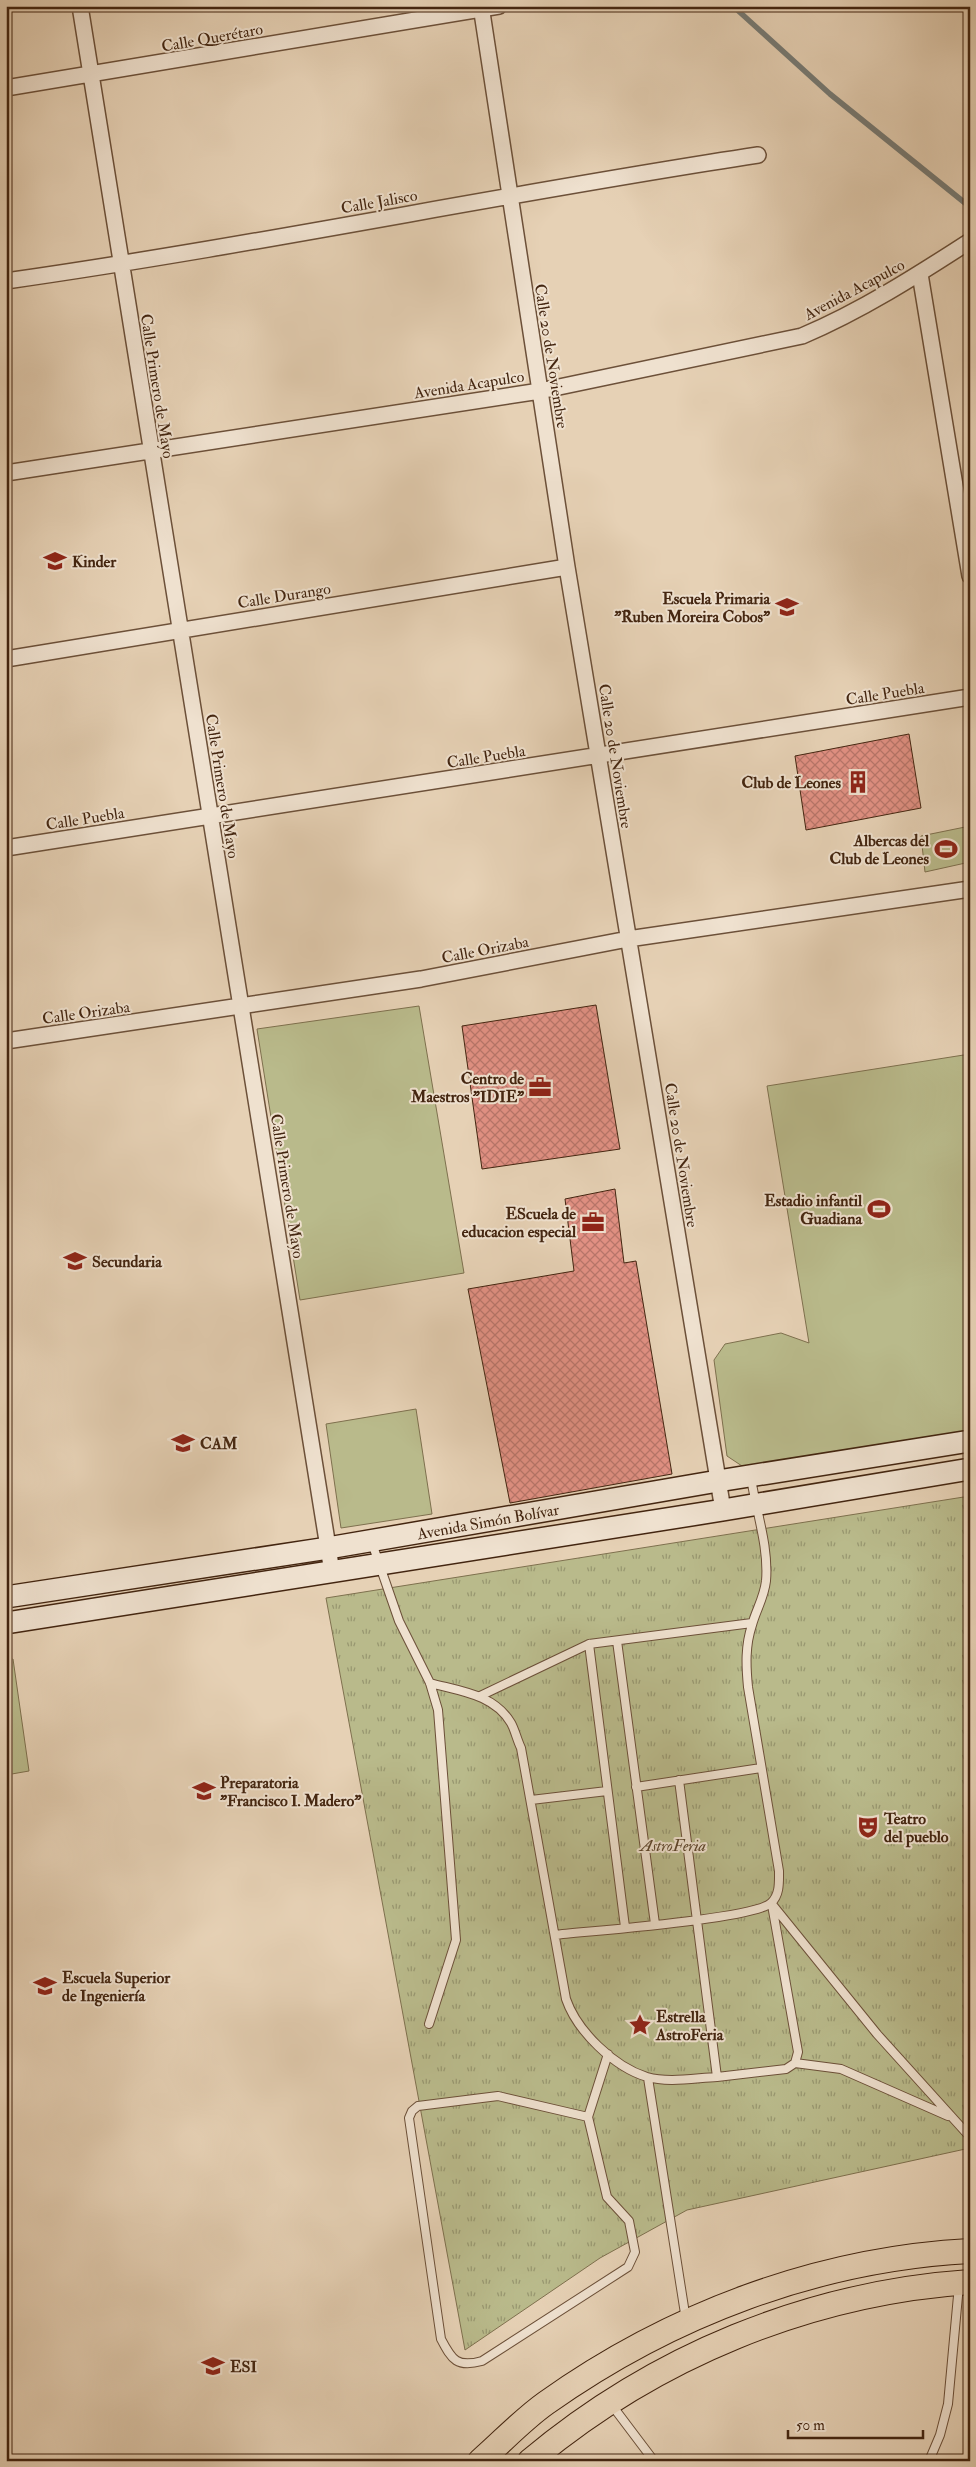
<svg xmlns="http://www.w3.org/2000/svg" width="976" height="2467" viewBox="0 0 976 2467" font-family="'IM FELL Double Pica',serif">
  <style>
    .grass { fill: url(#grass-tufts); stroke: #7e704e }
    .pitch { fill: #b9ba8b; stroke: #7e704e }
    .lines { fill: none; stroke-linecap: round; stroke-linejoin: round }
    .stream { stroke: #777b75; stroke-width: 5.5 }
    .building { fill: url(#building-cross-hatch); stroke: #432510 }
    .lane-casing { stroke: #6c5039; stroke-width: 10 }
    .street-casing { stroke: #6c5039; stroke-width: 18 }
    .secondary-casing { stroke: #432510; stroke-width: 24 }
    .primary-casing { stroke: #432510; stroke-width: 26 }
    .lane { stroke: #efe1cf; stroke-width: 8 }
    .street { stroke: #efe1cf; stroke-width: 15 }
    .secondary { stroke: #efe1cf; stroke-width: 21 }
    .primary { stroke: #e6d1b5; stroke-width: 24 }
    .labels { text-anchor: middle; stroke-width: 4; stroke-linejoin: round; paint-order: stroke }
    .street-label { font-size: 16px; fill: #432510; stroke: #efe1cf }
    .poi-label { font-size: 16px; font-weight: bold; fill: #432510; stroke: #efe1cf; text-anchor: start }
    .park-label { font-size: 16px; font-style: italic; fill: #5b4329; stroke: #efe1cf }
  </style>
  <defs>
    <pattern id="grass-tufts" width="24" height="20" patternUnits="userSpaceOnUse" patternTransform="scale(1.25)"><rect width="24" height="20" fill="#b9ba8b"/><path d="M3 7l-1-3M5 7V3M7 7l1-3M15 17l-1-3M17 17v-4M19 17l1-3" fill="none" stroke="#989770"/></pattern>
    <pattern id="building-cross-hatch" width="8" height="8" patternUnits="userSpaceOnUse" patternTransform="scale(1.25)"><rect width="8" height="8" fill="#e29184"/><path d="M0 0l8 8M0 8l8-8" fill="none" stroke="#b9766b"/></pattern>
  </defs>
  <rect width="100%" height="100%" fill="#e6d1b5"/>
  <filter id="stains"><feTurbulence type="fractalNoise" baseFrequency=".004" numOctaves="4"/><feColorMatrix values="0 0 0 0 .2 0 0 0 0 .09 0 0 0 0 .02 0 0 0 .5 -.17"/></filter>
  <radialGradient id="worn" r=".72"><stop offset=".6" stop-color="#630" stop-opacity="0"/><stop offset="1" stop-color="#630" stop-opacity=".3"/></radialGradient>
  <path class="grass" d="M970 1496V2148L687 2210 600 2258 465 2350 326 1598Z"/>
  <path class="pitch" d="M970 826V862L925 872 921 836Z
    M419 1006 464 1273 300 1300 257 1029Z
    M970 1054V1433L745 1468 727 1456 714 1360 725 1344 781 1333 809 1343 767 1086Z
    M416 1409 432 1514 341 1528 326 1424Z
    M13 1659 29 1771 6 1775V1660Z"/>
  <g class="lines">
    <path class="stream" d="M733 6 830 94 970 207"/>
  </g>
  <path class="building" d="M909 734 921 808 806 830 795 756Z
    M596 1005 620 1149 482 1169 462 1026Z
    M615 1189 624 1263 636 1261 672 1474 510 1503 468 1289 574 1271 565 1199Z"/>
  <g class="lines">
    <defs>
      <path id="lane" d="M372 1543 399 1621 430 1683 438 1710 456 1940 429 2024
        M617 1641 655 1924
        M430 1683C459 1691 494 1694 511 1723 515 1730 517 1740 521 1748L566 1999C577 2031 614 2067 647 2077 668 2083 695 2078 717 2077L679 1780
        M480 1696 589 1644
        M636 1787 761 1768
        M531 1800 607 1791
        M771 1903 877 2034 970 2137
        M625 1927 589 1644 752 1623
        M555 1935C589 1931 753 1919 771 1903 780 1895 779 1882 779 1871L748 1687C746 1666 745 1646 752 1625 756 1610 764 1598 766 1581 769 1547 756 1511 751 1478
        M795 2063 841 2069 948 2116
        M717 2077 786 2069 795 2063 798 2052 772 1905
        M648 2078 686 2320
        M498 2096 588 2117 607 2197 629 2221 635 2252 628 2267 482 2361C457 2368 452 2360 441 2339L409 2118 412 2111 418 2106Z
        M588 2117 608 2054
        M611 2404 654 2461
        M929 2461 940 2435 948 2404 959 2285"/>
      <path id="street" d="M80 6 332 1572
        M481 6 567 567 723 1510
        M6 88 499 6
        M920 274 970 576
        M6 281C258 245 507 193 758 155
        M6 473 540 391 802 336C861 311 916 276 970 241
        M6 659 567 567
        M6 848 970 697
        M6 1041 421 979 628 939 970 889"/>
      <path id="secondary" d="M6 1597 328 1548 718 1481 970 1441
        M6 1623 723 1510 970 1469"/>
      <path id="primary" d="M480 2461C502 2442 522 2420 546 2403 670 2315 817 2259 970 2251
        M530 2461C654 2357 808 2293 970 2282"/>
    </defs>
    <use href="#lane" class="lane-casing"/>
    <use href="#street" class="street-casing"/>
    <use href="#secondary" class="secondary-casing"/>
    <use href="#primary" class="primary-casing"/>
    <use href="#lane" class="lane"/>
    <use href="#street" class="street"/>
    <use href="#secondary" class="secondary"/>
    <use href="#primary" class="primary"/>
  </g>
  <defs>
    <symbol id="school-bare" viewBox="-9 -9 18 18"><path d="M0-5L7-2L0 1L-7-2ZM-4 1L0 2.5L4 1V4Q0 6-4 4Z" fill="#8f2418" stroke="#efe1cf" stroke-width="2.5" paint-order="stroke"/></symbol>
    <symbol id="building-bare" viewBox="-9 -9 18 18"><path d="M-4-6H4V6H1V3H-1V6H-4ZM-2.5-4.3h1.7v1.8h-1.7ZM.8-4.3h1.7v1.8H.8ZM-2.5-1h1.7V.8h-1.7ZM.8-1h1.7V.8H.8Z" fill="#8f2418" stroke="#efe1cf" stroke-width="2.5" paint-order="stroke"/></symbol>
    <symbol id="stadium-bare" viewBox="-9 -9 18 18"><path d="M0-5a6.5 5 0 1 0 0 10a6.5 5 0 1 0 0-10ZM-3.5-1.8h7v3.6h-7Z" fill="#8f2418" stroke="#efe1cf" stroke-width="2.5" paint-order="stroke"/></symbol>
    <symbol id="office-bare" viewBox="-9 -9 18 18"><path d="M-6-3h4V-5.5h4V-3h4V5H-6ZM-1-4.5V-3h2v-1.5ZM-6 0V1H6V0Z" fill="#8f2418" stroke="#efe1cf" stroke-width="2.5" paint-order="stroke"/></symbol>
    <symbol id="theatre-bare" viewBox="-9 -9 18 18"><path d="M-5-5.5Q0-4 5-5.5V0Q5 5 0 6Q-5 5-5 0ZM-3.3-2.5H-1v1.5H-3.3ZM1-2.5H3.3v1.5H1ZM-2.8 1Q0 5.5 2.8 1Z" fill="#8f2418" stroke="#efe1cf" stroke-width="2.5" paint-order="stroke"/></symbol>
    <symbol id="university-bare" viewBox="-9 -9 18 18"><path d="M0-5L7-2L0 1L-7-2ZM-4 1L0 2.5L4 1V4Q0 6-4 4Z" fill="#8f2418" stroke="#efe1cf" stroke-width="2.5" paint-order="stroke"/></symbol>
    <symbol id="sight-bare" viewBox="-9 -9 18 18"><path d="M0-6L1.8-2.2L6-1.7L2.9 1.2L3.7 5.4L0 3.3L-3.7 5.4L-2.9 1.2L-6-1.7L-1.8-2.2Z" fill="#8f2418" stroke="#efe1cf" stroke-width="2.5" paint-order="stroke"/></symbol>
  </defs>
  <g fill-rule="evenodd">
    <use href="#school-bare" x="39" y="545" width="32" height="32"/>
    <use href="#school-bare" x="771" y="591" width="32" height="32"/>
    <use href="#building-bare" x="842" y="766" width="32" height="32"/>
    <use href="#stadium-bare" x="930" y="833" width="32" height="32"/>
    <use href="#office-bare" x="524" y="1071" width="32" height="32"/>
    <use href="#stadium-bare" x="863" y="1193" width="32" height="32"/>
    <use href="#office-bare" x="577" y="1206" width="32" height="32"/>
    <use href="#school-bare" x="59" y="1245" width="32" height="32"/>
    <use href="#school-bare" x="167" y="1427" width="32" height="32"/>
    <use href="#school-bare" x="188" y="1775" width="32" height="32"/>
    <use href="#theatre-bare" x="852" y="1811" width="32" height="32"/>
    <use href="#university-bare" x="29" y="1970" width="32" height="32"/>
    <use href="#sight-bare" x="624" y="2009" width="32" height="32"/>
    <use href="#university-bare" x="197" y="2350" width="32" height="32"/>
  </g>
  <g class="labels">
    <g class="street-label">
      <text transform="translate(212 37) rotate(-10)" y="6">Calle Querétaro</text>
      <text transform="translate(379 201) rotate(-10)" y="6">Calle Jalisco</text>
      <text transform="translate(854 289) rotate(-28)" y="6">Avenida Acapulco</text>
      <text transform="translate(552 356) rotate(81)" y="6">Calle 20 de Noviembre</text>
      <text transform="translate(469 384) rotate(-9)" y="6">Avenida Acapulco</text>
      <text transform="translate(158 386) rotate(81)" y="6">Calle Primero de Mayo</text>
      <text transform="translate(284 595) rotate(-9)" y="6">Calle Durango</text>
      <text transform="translate(885 693) rotate(-9)" y="6">Calle Puebla</text>
      <text transform="translate(486 756) rotate(-9)" y="6">Calle Puebla</text>
      <text transform="translate(616 756) rotate(81)" y="6">Calle 20 de Noviembre</text>
      <text transform="translate(223 786) rotate(81)" y="6">Calle Primero de Mayo</text>
      <text transform="translate(85 818) rotate(-9)" y="6">Calle Puebla</text>
      <text transform="translate(485 949) rotate(-11)" y="6">Calle Orizaba</text>
      <text transform="translate(86 1012) rotate(-8)" y="6">Calle Orizaba</text>
      <text transform="translate(682 1155) rotate(81)" y="6">Calle 20 de Noviembre</text>
      <text transform="translate(288 1186) rotate(81)" y="6">Calle Primero de Mayo</text>
      <text transform="translate(488 1521) rotate(-10)" y="6">Avenida Simón Bolívar</text>
    </g>
    <g class="poi-label">
      <text x="72" y="567">Kinder</text>
      <text x="770" y="604" text-anchor="end">Escuela Primaria<tspan x="770" dy="18">"Ruben Moreira Cobos"</tspan></text>
      <text x="841" y="788" text-anchor="end">Club de Leones</text>
      <text x="929" y="846" text-anchor="end">Albercas del<tspan x="929" dy="18">Club de Leones</tspan></text>
      <text x="524" y="1084" text-anchor="end">Centro de<tspan x="524" dy="18">Maestros "IDIE"</tspan></text>
      <text x="862" y="1206" text-anchor="end">Estadio infantil<tspan x="862" dy="18">Guadiana</tspan></text>
      <text x="576" y="1219" text-anchor="end">EScuela de<tspan x="576" dy="18">educacion especial</tspan></text>
      <text x="92" y="1267">Secundaria</text>
      <text x="200" y="1449">CAM</text>
      <text x="220" y="1788">Preparatoria<tspan x="220" dy="18">"Francisco I. Madero"</tspan></text>
      <text x="884" y="1824">Teatro<tspan x="884" dy="18">del pueblo</tspan></text>
      <text x="62" y="1983">Escuela Superior<tspan x="62" dy="18">de Ingeniería</tspan></text>
      <text x="656" y="2022">Estrella<tspan x="656" dy="18">AstroFeria</tspan></text>
      <text x="230" y="2372">ESI</text>
    </g>
    <g class="park-label">
      <text x="673" y="1851">AstroFeria</text>
    </g>
  </g>
  <rect width="976" height="2467" fill="none" stroke="#e6d1b5" stroke-width="25"/>
  <rect x="8" y="8" width="961" height="2452" fill="none" stroke="#432510" stroke-width="2.5"/>
  <rect x="12" y="12" width="951" height="2442" fill="none" stroke="#432510"/>
  <path d="M788 2430v8h135v-8" fill="none" stroke="#432510" stroke-width="2.5"/>
  <text x="796" y="2430" font-size="15" fill="#432510" stroke="#efe1cf" stroke-width="4" paint-order="stroke">50 m</text>
  <rect width="100%" height="100%" filter="url(#stains)"/>
  <rect width="100%" height="100%" fill="url(#worn)"/>
</svg>
